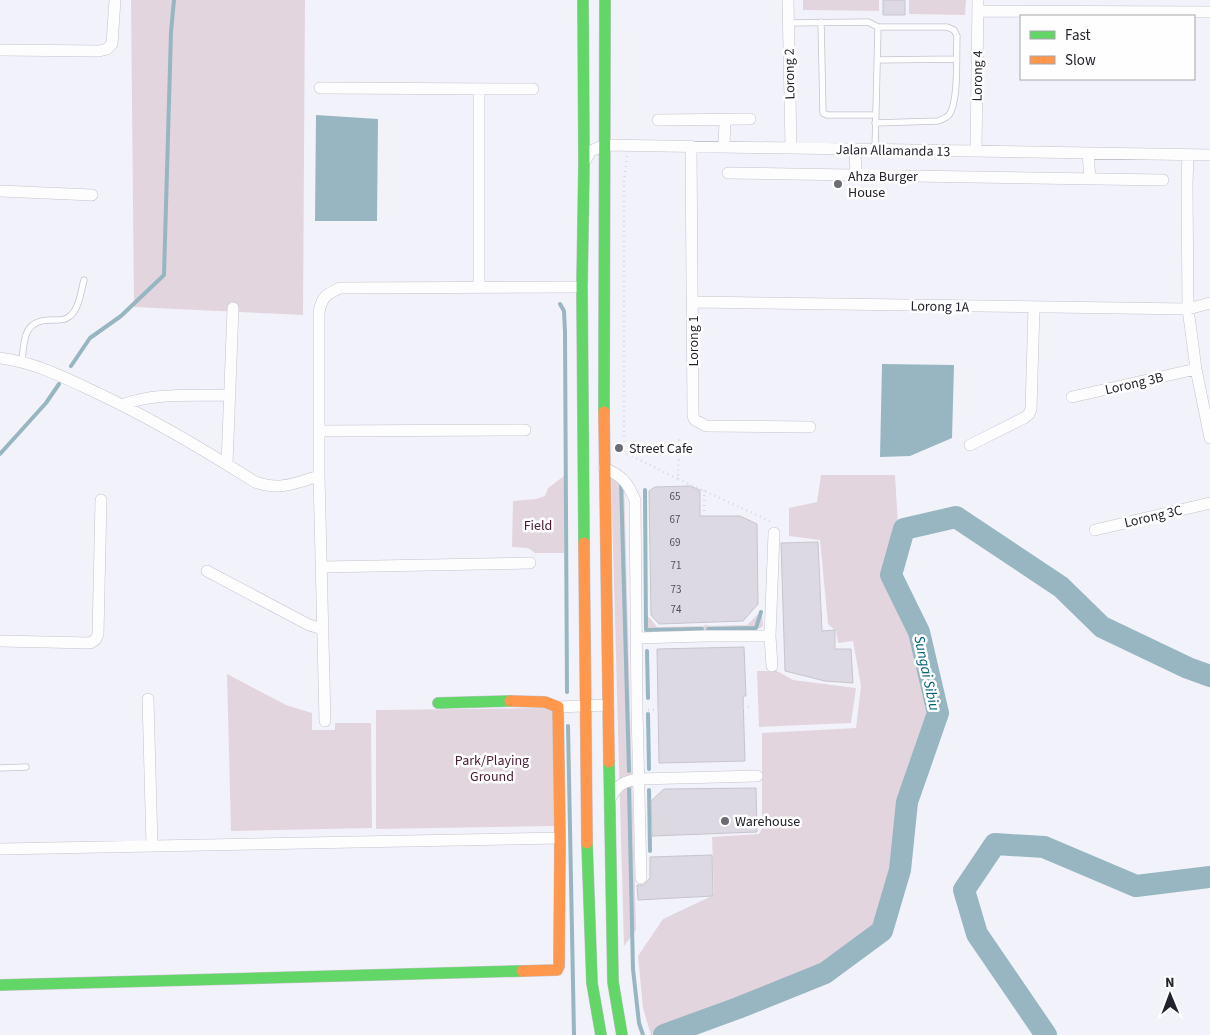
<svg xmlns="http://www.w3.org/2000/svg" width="1210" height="1035" viewBox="0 0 1210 1035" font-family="'Source Sans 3',sans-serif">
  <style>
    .green { fill: #e3d5de }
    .water { fill: #97b6c1 }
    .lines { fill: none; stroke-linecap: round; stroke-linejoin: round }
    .stream { stroke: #97b6c1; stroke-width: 4 }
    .river { stroke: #97b6c1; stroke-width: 22 }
    .building { fill: #ddd9e2; stroke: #c7c4cc }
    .lane-casing { stroke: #c3c3cc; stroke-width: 7 }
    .street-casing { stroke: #c3c3cc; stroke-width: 12 }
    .fast-casing { stroke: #c3c3cc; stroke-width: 12 }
    .slow-casing { stroke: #c3c3cc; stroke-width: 12 }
    .path { stroke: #d8d9db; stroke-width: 2.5; stroke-dasharray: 1 4; stroke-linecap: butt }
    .lane { stroke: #fdfdfe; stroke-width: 5.5 }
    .street { stroke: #fdfdfe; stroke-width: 11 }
    .fast { stroke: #63d668; stroke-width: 11 }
    .slow { stroke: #ff974d; stroke-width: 11 }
    .poi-dot { fill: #6b6c76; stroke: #fefefe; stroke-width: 2 }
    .labels { text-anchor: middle; stroke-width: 5; stroke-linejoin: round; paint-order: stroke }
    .number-label { font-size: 11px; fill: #52505c }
    .street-label { font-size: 14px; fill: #23232f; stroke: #fefefe }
    .poi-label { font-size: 14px; fill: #23232f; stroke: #fefefe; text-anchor: start }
    .park-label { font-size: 14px; fill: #4b1a34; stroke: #fefefe }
    .water-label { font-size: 15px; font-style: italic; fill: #016173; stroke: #fefefe }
  </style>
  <rect width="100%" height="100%" fill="#f2f3fa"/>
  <path class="green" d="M131 0H305L303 315 134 307Z
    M803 0H879V11L803 10Z
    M909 0H966L965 15 909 14Z
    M821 475H895L898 525 887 577 913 631 933 711 903 796 895 865 875 926 824 964 651 1035 643 1008 638 956 663 919 714 895 712 837 759 834 762 828V733L856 728 861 686 853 641 838 643 836 631 828 624 820 540 789 536V508L817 502Z
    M564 476V553H535L528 548 512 547 513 501 536 499 545 496 548 488Z
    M611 477 624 480 636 930 624 946Z
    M758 614H762L763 626 758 629 653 631 648 629 646 626 645 616 650 618 657 627 747 625Z
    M757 671H777L793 680 856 688 851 723 759 727Z
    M227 674 286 705 312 713V730H335V723H371L372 828 231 831Z
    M553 708 554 826 376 829V710Z"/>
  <path class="water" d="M316 115 378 119 377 221H315Z
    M882 364 954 365 952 438 910 456 880 457Z"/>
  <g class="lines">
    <path class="stream" d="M560 304 564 311 565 332 567 692
      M71 366 90 338 121 316 164 275 171 32 174 0
      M0 454 46 403 59 384
      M621 482 629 771
      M645 490 646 630 702 629
      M708 629 756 628 761 612
      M647 651 648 698
      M648 714 649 769
      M568 726 574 1035
      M629 789 633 969 639 1023 643 1035
      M649 790 650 851"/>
    <path class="river" d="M664 1035 738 1008 825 973 882 931 900 870 907 802 938 713 919 632 891 575 904 529 956 517 1061 587 1102 627 1188 668 1210 676
      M1046 1035 977 934 964 890 995 844 1044 847 1136 886 1210 877"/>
  </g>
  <path class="building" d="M883 0H905V15H883Z
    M690 486 700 490V516H740L757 524 758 604 743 621 659 624 651 615 649 491 655 487Z
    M818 542 822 631 835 630V649H851L853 683 825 681 785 671 781 543Z
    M744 647 746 696H743L745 761 659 763 657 649Z
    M756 788 757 832 652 836 651 801 664 789Z
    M712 855 713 896 638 900 637 885H644L650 878V857Z"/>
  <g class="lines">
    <defs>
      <path id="lane" d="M821 22 823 113 827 115H875
        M788 23 868 22 878 27 875 150
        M877 60 956 59
        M875 123 938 121C943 119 946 118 949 115 959 102 956 54 957 36L954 30 947 27H878
        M22 362C24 340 23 320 51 320 58 320 64 321 70 316 79 309 81 291 84 280
        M0 768 26 767"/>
      <path id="street" d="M788 0 791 148
        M978 11 1210 12
        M0 50 99 51 107 49 112 44 115 0
        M320 88 533 89
        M479 89V287
        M658 120 750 119
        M691 146 693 416 695 420 706 426 810 427
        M724 147 725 120
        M855 149 856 175
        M976 151 978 0
        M1088 153 1090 179
        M1188 155 1187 184 1188 309 1196 369 1210 438
        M585 161 591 151 604 145 1210 155
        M728 173 1163 180
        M0 191 92 195
        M693 302 1188 309 1210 303
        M0 358C36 363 61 376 93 391 149 417 203 449 255 482 280 491 295 483 319 476
        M1072 397 1196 369
        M122 405C156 392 194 396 230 395
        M320 431 525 430
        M970 445 1024 418 1029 414 1031 409 1034 307
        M227 464 233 308
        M604 468C623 476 627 482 635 500L637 710 641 878
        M1095 530 1210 503
        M322 567 530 563
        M207 571 309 625 323 629
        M637 638 706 636H770
        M0 641 90 643 95 640 98 635 101 500
        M772 666 770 636 774 533
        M148 699 152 846
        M558 707 608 705
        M325 721 319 476V312C322 296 327 294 340 288L582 287
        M610 799C617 785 624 781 639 779L757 776
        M0 849 560 838"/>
      <path id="fast" d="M583 0 584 162 582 287 584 543
        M604 412 605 0
        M438 703 510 701
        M609 762 613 982 622 1035
        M587 843 592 983 601 1035
        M0 985 522 971"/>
      <path id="slow" d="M604 412 609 762
        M584 543 587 843
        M510 701 545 702 558 707 560 838 559 966 557 970 522 971"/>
    </defs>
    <use href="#lane" class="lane-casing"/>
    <use href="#street" class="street-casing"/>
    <use href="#fast" class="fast-casing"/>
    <use href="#slow" class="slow-casing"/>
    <path class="path" d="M627 156 624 181V452L678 479 679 439
      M678 479 772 522
      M704 490 706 626
      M648 710 749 707"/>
    <use href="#lane" class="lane"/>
    <use href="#street" class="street"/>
    <use href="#fast" class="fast"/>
    <use href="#slow" class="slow"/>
  </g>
  <g class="poi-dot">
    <circle cx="838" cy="184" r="5"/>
    <circle cx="619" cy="448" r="5"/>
    <circle cx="725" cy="821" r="5"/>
  </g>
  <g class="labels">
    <g class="number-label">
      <text x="675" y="500">65</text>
      <text x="675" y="523">67</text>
      <text x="675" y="546">69</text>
      <text x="676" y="569">71</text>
      <text x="676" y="593">73</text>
      <text x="676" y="613">74</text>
    </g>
    <g class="street-label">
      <text transform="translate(789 74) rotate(-91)" y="5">Lorong 2</text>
      <text transform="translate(977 76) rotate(-89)" y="5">Lorong 4</text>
      <text transform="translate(893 150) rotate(1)" y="5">Jalan Allamanda 13</text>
      <text transform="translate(940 306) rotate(1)" y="5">Lorong 1A</text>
      <text transform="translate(693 341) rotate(-90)" y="5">Lorong 1</text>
      <text transform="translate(1134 383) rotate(-13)" y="5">Lorong 3B</text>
      <text transform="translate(1153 516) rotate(-13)" y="5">Lorong 3C</text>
    </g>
    <g class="poi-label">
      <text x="848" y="181">Ahza Burger<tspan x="848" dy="16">House</tspan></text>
      <text x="629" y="453">Street Cafe</text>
      <text x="735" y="826">Warehouse</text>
    </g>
    <g class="park-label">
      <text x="538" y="530">Field</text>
      <text x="492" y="765">Park/Playing<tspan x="492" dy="16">Ground</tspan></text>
    </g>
    <g class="water-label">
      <text transform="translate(927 673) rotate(78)" y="5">Sungai Sibiu</text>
    </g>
  </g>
  <rect x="1020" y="15" width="175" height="65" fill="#fefefe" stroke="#a6a6ab"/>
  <rect x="1030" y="31" width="25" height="8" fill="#63d668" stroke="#a6a6ab"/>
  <text x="1065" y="40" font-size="15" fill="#23232f">Fast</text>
  <rect x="1030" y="56" width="25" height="8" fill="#ff974d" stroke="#a6a6ab"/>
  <text x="1065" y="65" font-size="15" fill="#23232f">Slow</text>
  <g transform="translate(1170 995) rotate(359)" stroke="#fefefe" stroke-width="4" paint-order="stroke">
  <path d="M0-4L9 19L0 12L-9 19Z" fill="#23232f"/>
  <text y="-8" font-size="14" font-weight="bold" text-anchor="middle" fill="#23232f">N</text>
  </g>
</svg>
